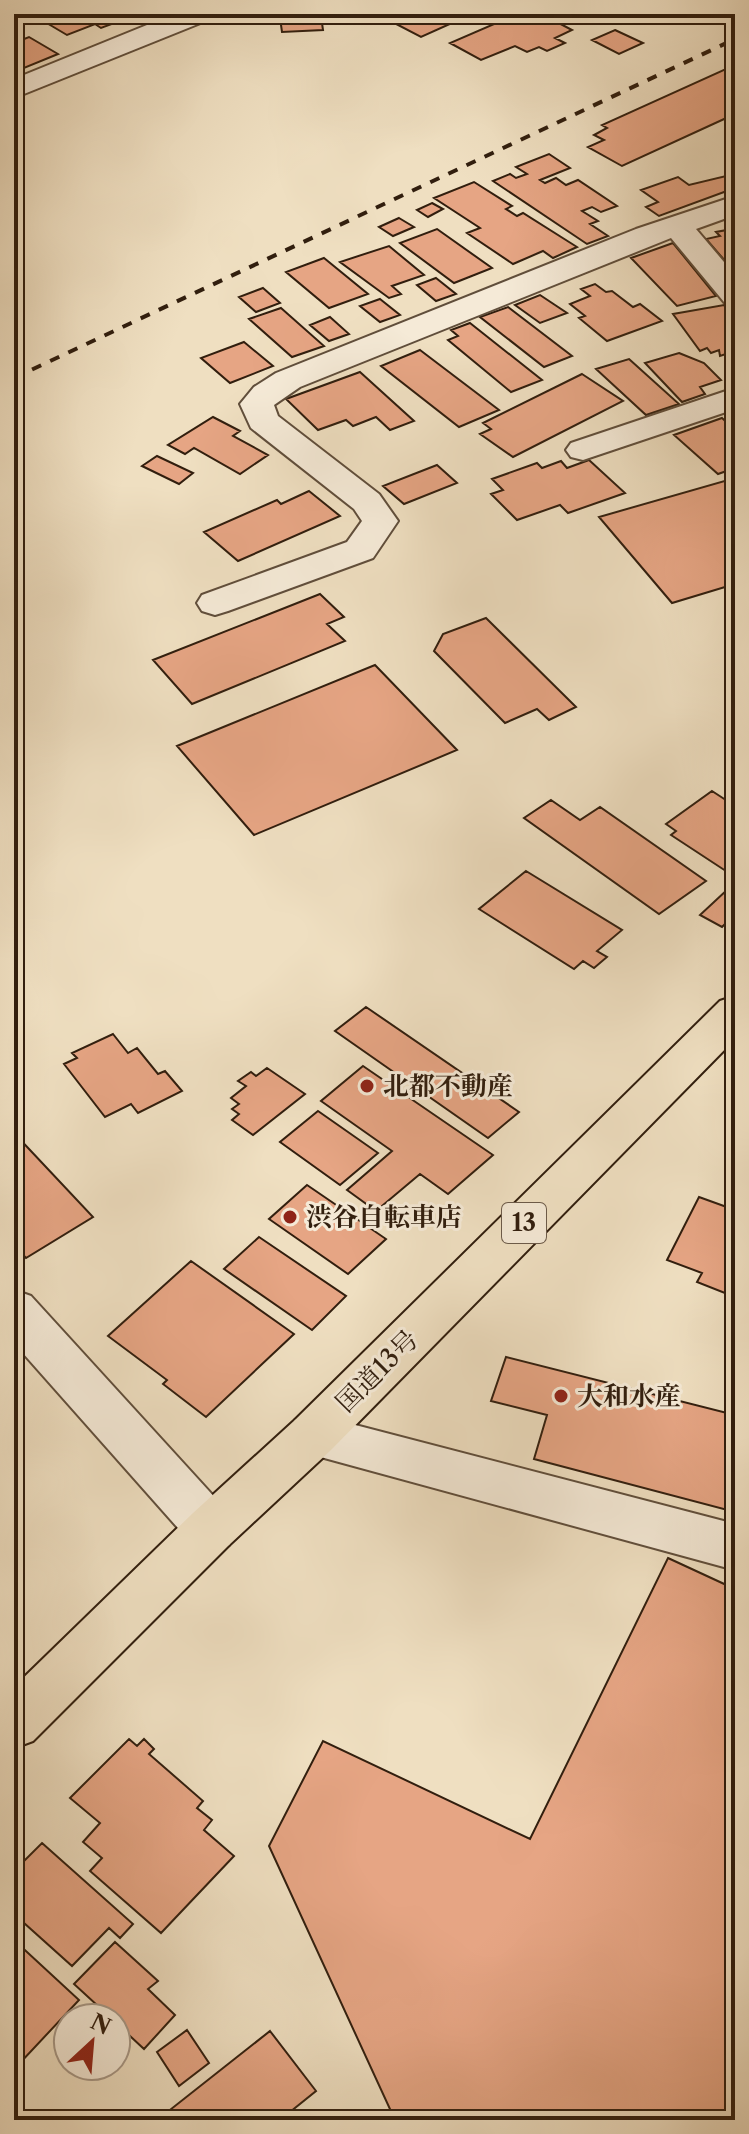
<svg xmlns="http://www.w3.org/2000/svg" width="749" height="2134" viewBox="0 0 749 2134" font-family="'Libre Caslon Text','Noto Serif JP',serif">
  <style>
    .building { fill: #e6a584; stroke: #311e0e; stroke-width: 2 }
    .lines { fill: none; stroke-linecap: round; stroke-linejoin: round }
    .minor-casing { stroke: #604e3b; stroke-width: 4 }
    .highway-casing { stroke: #311e0e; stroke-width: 4 }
    .minor { fill: #f5ead7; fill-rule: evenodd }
    .highway { fill: #efdfc1; fill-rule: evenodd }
    .rail { stroke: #311e0e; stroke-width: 4; stroke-dasharray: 10 10; stroke-linecap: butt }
    .poi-dot { fill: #8f2418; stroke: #f5ead7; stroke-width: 3 }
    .labels { text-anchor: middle; stroke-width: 6; stroke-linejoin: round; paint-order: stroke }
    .shield { fill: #f5ead7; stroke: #6c5b4a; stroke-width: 2 }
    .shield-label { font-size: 24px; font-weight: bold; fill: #311e0e }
    .poi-label { font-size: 26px; font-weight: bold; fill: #311e0e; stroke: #f5ead7; text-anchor: start }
    .street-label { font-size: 26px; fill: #311e0e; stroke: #f5ead7 }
  </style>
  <rect width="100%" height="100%" fill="#efdfc1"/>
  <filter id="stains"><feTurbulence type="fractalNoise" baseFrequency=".0025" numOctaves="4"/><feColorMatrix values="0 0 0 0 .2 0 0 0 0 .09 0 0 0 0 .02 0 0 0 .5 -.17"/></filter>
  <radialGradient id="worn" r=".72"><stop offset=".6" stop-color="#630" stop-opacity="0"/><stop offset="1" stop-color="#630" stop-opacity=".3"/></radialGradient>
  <path class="building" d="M53 14H156L143 19 136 15 101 28 95 24 67 35 40 19Z
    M377 14H472L421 37Z
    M508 14H566L553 20 572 30 555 38 565 43 547 51 539 47 527 52 515 46 481 60 450 43 492 25 488 23Z
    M321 16 323 30 282 32 280 18Z
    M615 30 643 43 619 54 592 40Z
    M29 37 58 54 24 68 14 63V43Z
    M728 68 735 72V114L622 166 588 147 604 140 594 135 607 128 602 125Z
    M549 154 570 168 540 180 545 183 556 178 566 185 578 180 617 206 601 212 592 207 582 211 598 221 590 224 608 236 587 244 493 181 510 174 516 178 527 174 516 167Z
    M726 176 735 183V188L659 216 646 207 658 202 641 190 678 177 689 185Z
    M474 182 512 206 506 209 517 216 523 213 577 247 553 258 543 251 513 264 467 233 480 228 434 198Z
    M432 203 443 209 428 217 417 210Z
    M399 218 414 227 393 236 379 227Z
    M735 222V260L726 262 706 239 720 236 716 232 732 229 727 224Z
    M437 229 492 268 454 283 400 243Z
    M673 243 716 296 677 306 631 258Z
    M389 246 424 275 392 286 401 294 389 298 340 262Z
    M324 258 368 294 329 308 286 272Z
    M436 278 456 294 436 301 417 285Z
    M595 284 606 292 612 291 633 307 640 304 662 321 607 341 579 318 585 316 570 304 590 296 581 289Z
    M263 288 280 303 256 312 239 297Z
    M540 295 567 313 540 323 515 305Z
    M380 299 400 315 380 322 360 306Z
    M724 305 733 316 726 317 735 327V351L720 356 719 350 711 353 707 348 700 351 673 314Z
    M508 307 572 356 544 367 480 317Z
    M281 308 324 346 292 357 249 319Z
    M330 317 349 334 329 341 310 325Z
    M470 323 542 380 511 392 448 340 458 336 451 330Z
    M244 342 273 366 230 383 201 358Z
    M420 350 499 410 459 427 381 366Z
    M679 353 704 363 721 380 700 387 705 394 682 402 645 363Z
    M629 359 679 404 646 415 596 369Z
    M360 372 414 421 390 430 376 417 353 426 346 420 318 430 286 399Z
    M582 374 623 401 513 457 480 434 491 429 483 423Z
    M213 417 240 431 233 436 268 455 240 474 194 448 185 454 168 445Z
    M722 418 735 430V468L718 474 674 435Z
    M157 456 193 473 179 484 142 466Z
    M589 460 625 493 568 513 560 505 517 520 491 494 503 490 492 479 537 463 542 468 561 461 567 468Z
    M437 465 457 483 404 504 383 486Z
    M735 478V584L672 603 599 517Z
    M309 491 340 516 238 561 204 532 277 500 281 504Z
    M320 594 344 617 327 624 345 641 192 704 153 660Z
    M486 618 576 707 549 720 537 709 505 723 434 651 443 634Z
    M375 665 457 750 254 835 177 746Z
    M712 791 735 806V877L671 835 676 831 666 824Z
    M551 800 580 820 600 807 706 881 659 914 524 818Z
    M526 871 622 930 597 951 607 957 594 968 583 961 574 969 479 909Z
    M728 889 735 893V914L722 927 700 915Z
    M366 1007 519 1112 488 1138 335 1031Z
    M113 1034 128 1053 137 1048 158 1074 165 1071 182 1091 138 1113 131 1104 105 1117 64 1064 77 1058 72 1053Z
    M363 1066 493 1155 448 1194 420 1174 376 1211 347 1190 392 1151 321 1101Z
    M267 1068 305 1094 253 1135 232 1120 239 1114 232 1109 239 1104 231 1098 246 1086 238 1081 251 1072 256 1076Z
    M318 1111 378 1153 340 1185 280 1142Z
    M14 1133 93 1217 26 1258 14 1245V1231L20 1228 14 1221Z
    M307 1185 386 1239 348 1274 269 1219Z
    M699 1197 735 1210V1297L697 1282 702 1273 667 1260Z
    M259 1237 346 1296 312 1330 224 1269Z
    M191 1261 294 1334 206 1417 163 1384 167 1380 108 1336Z
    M506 1357 735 1415V1512L534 1459 547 1415 491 1401Z
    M668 1558 735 1589V1645L727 1663 735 1667V2120H395L269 1846 323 1741 530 1839Z
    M129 1739 137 1746 144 1739 154 1749 149 1754 203 1801 197 1808 212 1820 204 1830 234 1856 161 1933 90 1871 102 1858 83 1842 100 1823 70 1798Z
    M42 1843 133 1924 120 1938 109 1928 72 1966 14 1914V1871Z
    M14 1940 79 2000 19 2064 14 2059Z
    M115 1942 158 1981 148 1989 175 2015 144 2049 116 2023V2018H111L74 1984Z
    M187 2030 209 2063 179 2086 157 2052Z
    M270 2031 316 2091 280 2120H164L161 2117Z"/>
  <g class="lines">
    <defs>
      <path id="minor" d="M174 14H212L208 20 14 98V79Z
        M735 196V215L696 229 735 275V305L724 302 671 238 300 387 274 405 278 416 379 494 398 521 373 558 228 611 215 615 202 611 197 603 202 595 347 542 362 521 354 509 251 428 240 404 254 387 276 373 636 229Z
        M735 388V409L583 460 571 457 566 450 571 443Z
        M14 1290 31 1296 229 1513 237 1529 229 1545 211 1551 193 1545 14 1343Z
        M313 1414 735 1524V1570L295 1450 288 1435 295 1420Z"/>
      <path id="highway" d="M735 996V1039L331 1450 229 1545 33 1741 14 1748V1687L193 1513 295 1420 720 1001Z"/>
    </defs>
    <use href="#minor" class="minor-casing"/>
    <use href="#highway" class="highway-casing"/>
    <use href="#minor" class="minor"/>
    <use href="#highway" class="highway"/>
    <path class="rail" d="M14 378 735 39"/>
  </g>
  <g class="poi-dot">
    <circle cx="367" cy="1086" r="8"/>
    <circle cx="290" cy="1217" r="8"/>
    <circle cx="561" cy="1396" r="8"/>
  </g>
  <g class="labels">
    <rect class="shield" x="502" y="1203" width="44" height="40" rx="6"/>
    <g class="shield-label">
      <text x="524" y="1231">13</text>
    </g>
    <g class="poi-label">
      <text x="383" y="1095">北都不動産</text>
      <text x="306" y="1226">渋谷自転車店</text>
      <text x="577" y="1405">大和水産</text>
    </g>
    <g class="street-label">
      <text transform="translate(377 1371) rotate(-45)" y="9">国道13号</text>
    </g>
  </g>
  <rect width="749" height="2134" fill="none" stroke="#efdfc1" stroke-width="48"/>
  <rect x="16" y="16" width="717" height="2102" fill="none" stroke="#311e0e" stroke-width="4"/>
  <rect x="24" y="24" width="701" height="2086" fill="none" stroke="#311e0e" stroke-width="2"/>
  <g transform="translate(92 2042) rotate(26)"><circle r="38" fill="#f5ead7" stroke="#a79887" stroke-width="2"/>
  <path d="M0-6L14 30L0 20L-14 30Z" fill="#8f2418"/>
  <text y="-12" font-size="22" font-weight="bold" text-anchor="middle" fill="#311e0e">N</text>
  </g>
  <rect width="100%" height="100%" filter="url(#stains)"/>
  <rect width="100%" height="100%" fill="url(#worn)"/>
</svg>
